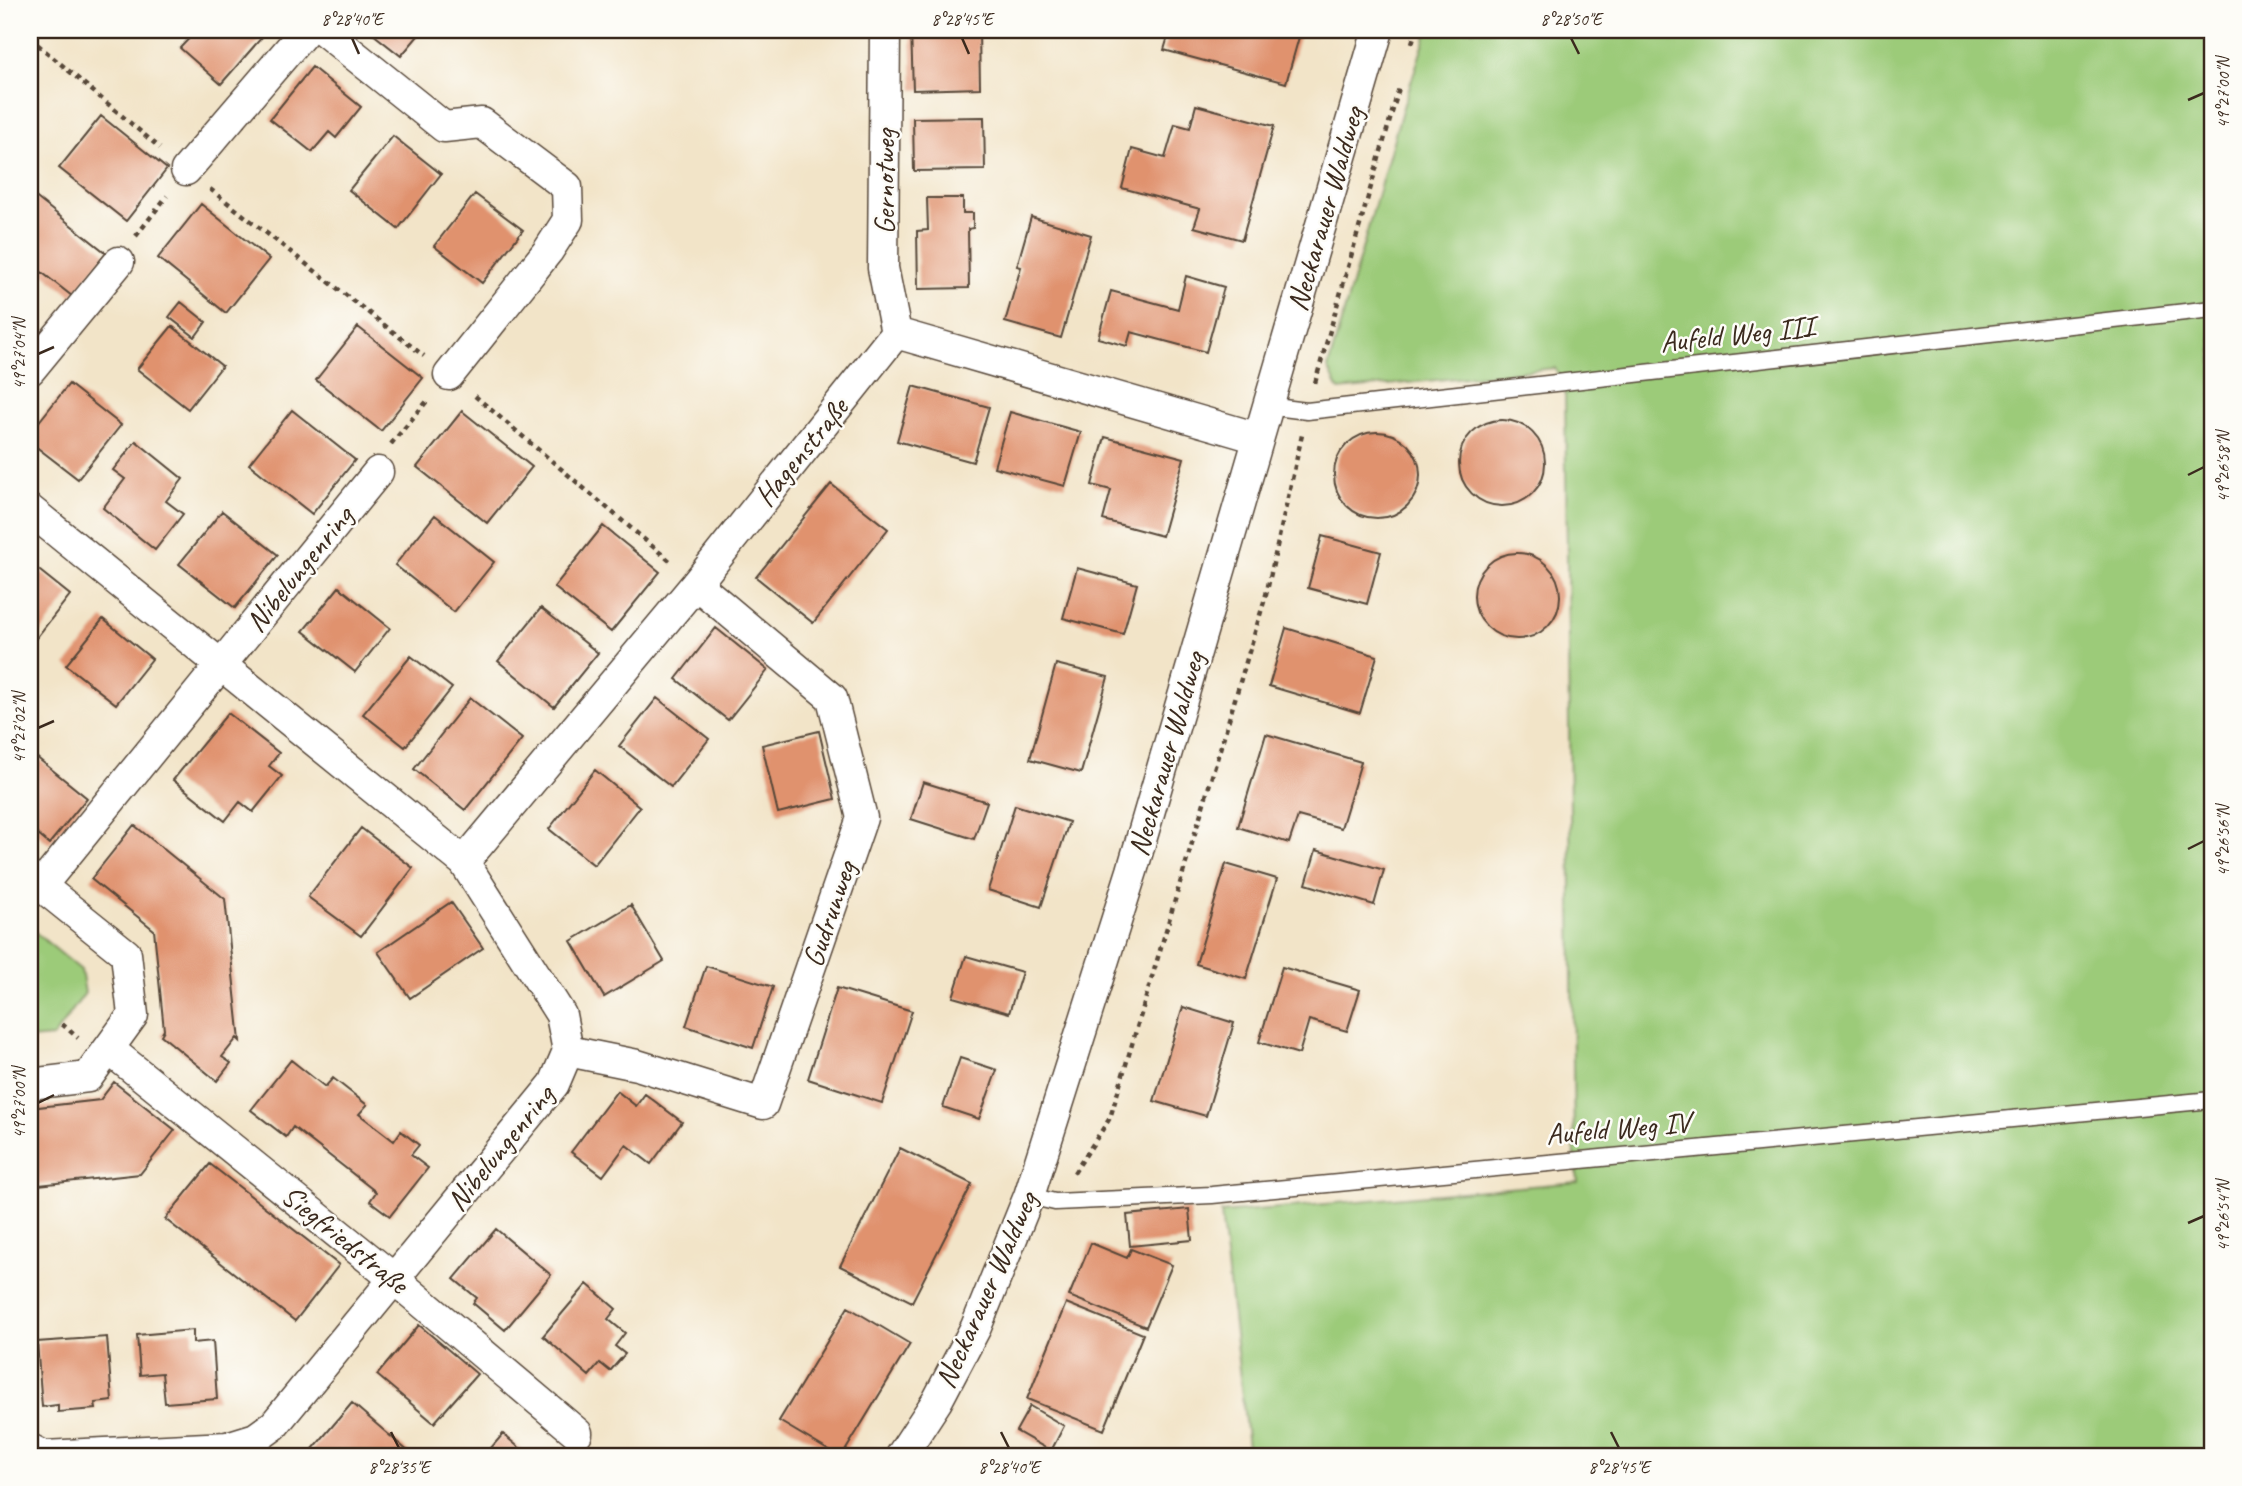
<svg xmlns="http://www.w3.org/2000/svg" width="2242" height="1486" viewBox="0 0 2242 1486" font-family="Caveat,sans-serif">
  <style>
    .green { fill: #9ccb79; stroke: #6c7a4c; stroke-width: 2 }
    .building { fill: #e0926e }
    .lines { fill: none; stroke-linecap: round; stroke-linejoin: round }
    .service-casing { stroke: #564638; stroke-width: 19 }
    .minor-casing { stroke: #564638; stroke-width: 33 }
    .path { stroke: #564638; stroke-width: 4.5; stroke-dasharray: 5 5; stroke-linecap: butt }
    .service { stroke: #fff; stroke-width: 16 }
    .minor { stroke: #fff; stroke-width: 30 }
    .ticks { fill: none; stroke: #3b2a1e; stroke-width: 2.5 }
    .labels { text-anchor: middle; stroke-width: 5; stroke-linejoin: round; paint-order: stroke }
    .street-label { font-size: 30px; fill: #3b2a1e; stroke: #fdfcf7 }
    .neatline { fill: none; stroke: #3b2a1e; stroke-width: 2.5 }
    .ticks-label { font-size: 18px; text-anchor: middle; fill: #3b2a1e }
  </style>
  <rect width="100%" height="100%" fill="#fdfcf7"/>
  <filter id="ink" filterUnits="userSpaceOnUse"><feTurbulence type="fractalNoise" baseFrequency=".0143" numOctaves="2"/><feDisplacementMap in="SourceGraphic" scale="14" xChannelSelector="R" yChannelSelector="G"/><feConvolveMatrix kernelMatrix="1 2 1 2 8 2 1 2 1" color-interpolation-filters="sRGB"/></filter>
  <filter id="wash" filterUnits="userSpaceOnUse"><feTurbulence type="fractalNoise" baseFrequency=".00686" numOctaves="4" result="noise"/><feDisplacementMap in="SourceGraphic" scale="28" xChannelSelector="R" yChannelSelector="G"/><feGaussianBlur stdDeviation="1.57" result="paint"/><feColorMatrix in="noise" values="0 0 0 0 0 0 0 0 0 0 0 0 0 0 0 0 0 1.4 0 .05"/><feComposite in="paint" operator="in"/></filter>
  <g filter="url(#wash)">
    <rect width="100%" height="100%" fill="#f2e4c8"/>
    <path class="green" d="M1428 30H2212V1456H1249L1221 1213 1578 1182 1574 1148 1565 389 1555 368 1339 390 1328 368 1402 110Z
      M30 928 81 970 85 993 53 1037 30 1039Z"/>
    <g id="blocks">
      <path class="building" d="M197 30H255L263 36 221 84 180 48Z
        M368 30H423L401 56Z
        M911 30H979L980 88 913 90Z
        M1170 30H1301L1286 83 1164 50Z
        M312 67 361 107 336 138 329 132 312 152 270 119Z
        M1196 105 1274 126 1242 240 1194 227 1200 209 1122 188 1132 149 1165 158 1175 124 1190 128Z
        M101 116 167 169 126 221 59 168Z
        M984 117 985 170 914 171 913 118Z
        M393 136 441 174 398 229 349 190Z
        M475 194 523 230 482 283 434 246Z
        M33 195 106 253 72 296 30 263V198Z
        M927 198H963V213H973V228L968 229 969 288 918 289 917 231 928 230Z
        M201 204 269 259 226 313 158 258Z
        M1031 217 1091 235 1061 338 1005 322 1021 267 1017 266Z
        M1186 276 1224 287 1206 352 1131 332 1127 346 1098 338 1111 291 1178 309Z
        M181 302 206 322 195 337 169 317Z
        M172 326 222 366 188 409 137 369Z
        M358 327 423 378 381 431 316 380Z
        M69 384 121 425 78 479 30 442V433Z
        M913 386 989 407 973 462 897 441Z
        M292 410 355 460 312 514 249 464Z
        M462 411 532 467 487 523 417 467Z
        M1010 412 1081 432 1065 486 994 467Z
        M1459 463a43 43 0 1 1 86 0a43 43 0 1 1-86 0Z
        M1334 475a43 43 0 1 1 86 0a43 43 0 1 1-86 0Z
        M1105 437 1184 458 1162 536 1103 520 1111 490 1092 485Z
        M136 441 183 479 166 501 183 514 155 550 103 508 125 479 113 470Z
        M831 484 888 529 813 623 756 577Z
        M222 511 278 555 235 608 179 564Z
        M435 515 494 562 454 612 395 565Z
        M603 526 660 572 611 632 554 587Z
        M1322 536 1381 552 1367 604 1308 588Z
        M1474 596a43 43 0 1 1 86 0a43 43 0 1 1-86 0Z
        M30 563 70 595 30 646Z
        M1077 568 1137 584 1123 634 1063 618Z
        M339 587 390 628 355 672 303 631Z
        M541 608 598 653 554 707 498 661Z
        M103 619 152 659 116 704 66 665Z
        M716 628 768 670 728 720 676 679Z
        M1286 628 1377 656 1360 713 1269 686Z
        M411 656 452 688 405 747 363 714Z
        M1056 664 1108 677 1081 773 1030 759Z
        M470 698 522 739 465 810 414 769Z
        M657 698 709 739 671 787 619 746Z
        M228 713 279 753 269 766 282 776 253 812 240 802 225 821 173 780Z
        M819 731 835 799 778 813 762 745Z
        M1266 734 1361 762 1341 828 1298 816 1289 843 1238 827Z
        M30 752 87 798 49 844 30 828Z
        M595 770 640 807 594 865 549 829Z
        M923 782 987 802 974 839 911 819Z
        M1015 805 1069 822 1041 907 988 890Z
        M134 825 225 899 240 1041 237 1038 222 1057 231 1063 217 1081 161 1035 164 1030 154 930 91 879Z
        M361 828 413 868 361 936 308 897Z
        M1316 850 1384 870 1374 905 1306 884Z
        M1226 864 1277 879 1246 979 1196 964Z
        M451 902 483 948 410 998 378 952Z
        M631 905 664 961 604 997 571 941Z
        M966 956 1022 972 1009 1013 953 997Z
        M706 966 773 987 753 1048 686 1026Z
        M1282 967 1360 990 1347 1031 1309 1020 1299 1054 1259 1042Z
        M837 988 912 1011 882 1103 808 1079Z
        M1183 1007 1234 1023 1206 1116 1154 1101Z
        M960 1058 997 1070 979 1119 943 1107Z
        M291 1060 325 1087 333 1078 367 1105 359 1114 394 1141 401 1131 419 1145 411 1155 428 1168 390 1216 370 1201 376 1192 293 1127 286 1137 251 1110Z
        M114 1082 175 1130 140 1174 30 1186V1108L100 1100Z
        M617 1091 636 1106 645 1094 682 1122 651 1164 626 1145 603 1176 571 1152Z
        M900 1148 972 1184 912 1302 840 1266Z
        M210 1164 339 1265 295 1321 165 1219Z
        M1189 1209 1192 1240 1130 1246 1127 1215Z
        M496 1229 551 1275 505 1330 473 1303 477 1298 454 1279Z
        M1091 1243 1127 1258 1131 1249 1172 1265 1146 1327 1069 1296Z
        M587 1284 616 1309 608 1319 625 1333 615 1346 625 1354 610 1371 600 1363 589 1376 543 1336Z
        M1066 1303 1143 1334 1104 1430 1027 1399Z
        M848 1307 910 1344 842 1456H838L779 1421Z
        M419 1325 477 1374 434 1423 377 1375Z
        M193 1330V1343L213 1341 217 1399 165 1403 162 1373 140 1375 137 1335Z
        M107 1337 112 1401 95 1403 96 1409 58 1412V1405L42 1407 37 1342Z
        M352 1403 410 1453 407 1456H307Z
        M1030 1406 1064 1426 1051 1451 1016 1431Z
        M503 1434 529 1456H484Z"/>
    </g>
  </g>
  <g filter="url(#ink)">
    <use href="#blocks" fill-opacity="0" stroke="#564638" stroke-width="2"/>
    <g class="lines">
      <defs>
        <path id="service" d="M1267 406 1307 411 2212 309
          M1029 1196 1055 1202 1212 1195 2212 1100"/>
        <path id="minor" d="M323 30 444 127 482 123 567 187 568 220 548 251 449 375
          M885 30 883 268 896 333
          M186 170 306 30
          M30 370 119 262
          M30 510 464 862 561 1015 568 1051 554 1084 274 1425 256 1438 227 1447 44 1456 30 1449
          M464 862 696 584 896 333 1258 438
          M30 877 126 954 133 1015 88 1077 30 1084
          M41 886 378 472
          M110 1050 393 1278 577 1433
          M568 1051 637 1065 763 1104 862 818 832 698 696 584
          M901 1456 937 1401 976 1327 1029 1196 1132 871 1378 30"/>
      </defs>
      <use href="#service" class="service-casing"/>
      <use href="#minor" class="minor-casing"/>
      <path class="path" d="M30 38 160 148
        M1412 43 1416 30
        M210 189 424 356
        M136 236 167 196
        M1315 383 1399 88
        M475 396 671 562
        M391 444 428 400
        M62 1024 78 1038
        M1074 1173 1110 1118 1266 595 1302 435"/>
      <use href="#service" class="service"/>
      <use href="#minor" class="minor"/>
    </g>
  </g>
  <path class="ticks" d="M352 38 359 54M962 38 969 54M1571 38 1579 54M2188 100 2204 93M38 354 54 347M2188 475 2204 467M38 728 54 721M2188 849 2204 841M38 1103 54 1095M2188 1223 2204 1216M391 1432 399 1448M1001 1432 1009 1448M1611 1432 1619 1448"/>
  <g class="labels">
    <g class="street-label">
      <text transform="translate(884 182) rotate(-90)" y="10">Gernotweg</text>
      <text transform="translate(1325 209) rotate(-74)" y="10">Neckarauer Waldweg</text>
      <text transform="translate(1737 334) rotate(-6)" y="10">Aufeld Weg III</text>
      <text transform="translate(801 452) rotate(-51)" y="10">Hagenstraße</text>
      <text transform="translate(299 569) rotate(-51)" y="10">Nibelungenring</text>
      <text transform="translate(1166 754) rotate(-74)" y="10">Neckarauer Waldweg</text>
      <text transform="translate(829 914) rotate(-71)" y="10">Gudrunweg</text>
      <text transform="translate(1618 1128) rotate(-5)" y="10">Aufeld Weg IV</text>
      <text transform="translate(500 1148) rotate(-51)" y="10">Nibelungenring</text>
      <text transform="translate(345 1239) rotate(39)" y="10">Siegfriedstraße</text>
      <text transform="translate(986 1290) rotate(-66)" y="10">Neckarauer Waldweg</text>
    </g>
  </g>
  <rect width="2242" height="1486" fill="none" stroke="#fdfcf7" stroke-width="77"/>
  <rect x="38" y="38" width="2166" height="1410" class="neatline"/>
  <g class="ticks-label">
    <text x="352" y="25">8°28'40"E</text>
    <text x="962" y="25">8°28'45"E</text>
    <text x="1571" y="25">8°28'50"E</text>
    <text transform="translate(2223 93) rotate(-90)" y="6">49°27'00"N</text>
    <text transform="translate(19 354) rotate(-90)" y="6">49°27'04"N</text>
    <text transform="translate(2223 467) rotate(-90)" y="6">49°26'58"N</text>
    <text transform="translate(19 728) rotate(-90)" y="6">49°27'02"N</text>
    <text transform="translate(2223 841) rotate(-90)" y="6">49°26'56"N</text>
    <text transform="translate(19 1103) rotate(-90)" y="6">49°27'00"N</text>
    <text transform="translate(2223 1216) rotate(-90)" y="6">49°26'54"N</text>
    <text x="399" y="1473">8°28'35"E</text>
    <text x="1009" y="1473">8°28'40"E</text>
    <text x="1619" y="1473">8°28'45"E</text>
  </g>
</svg>
